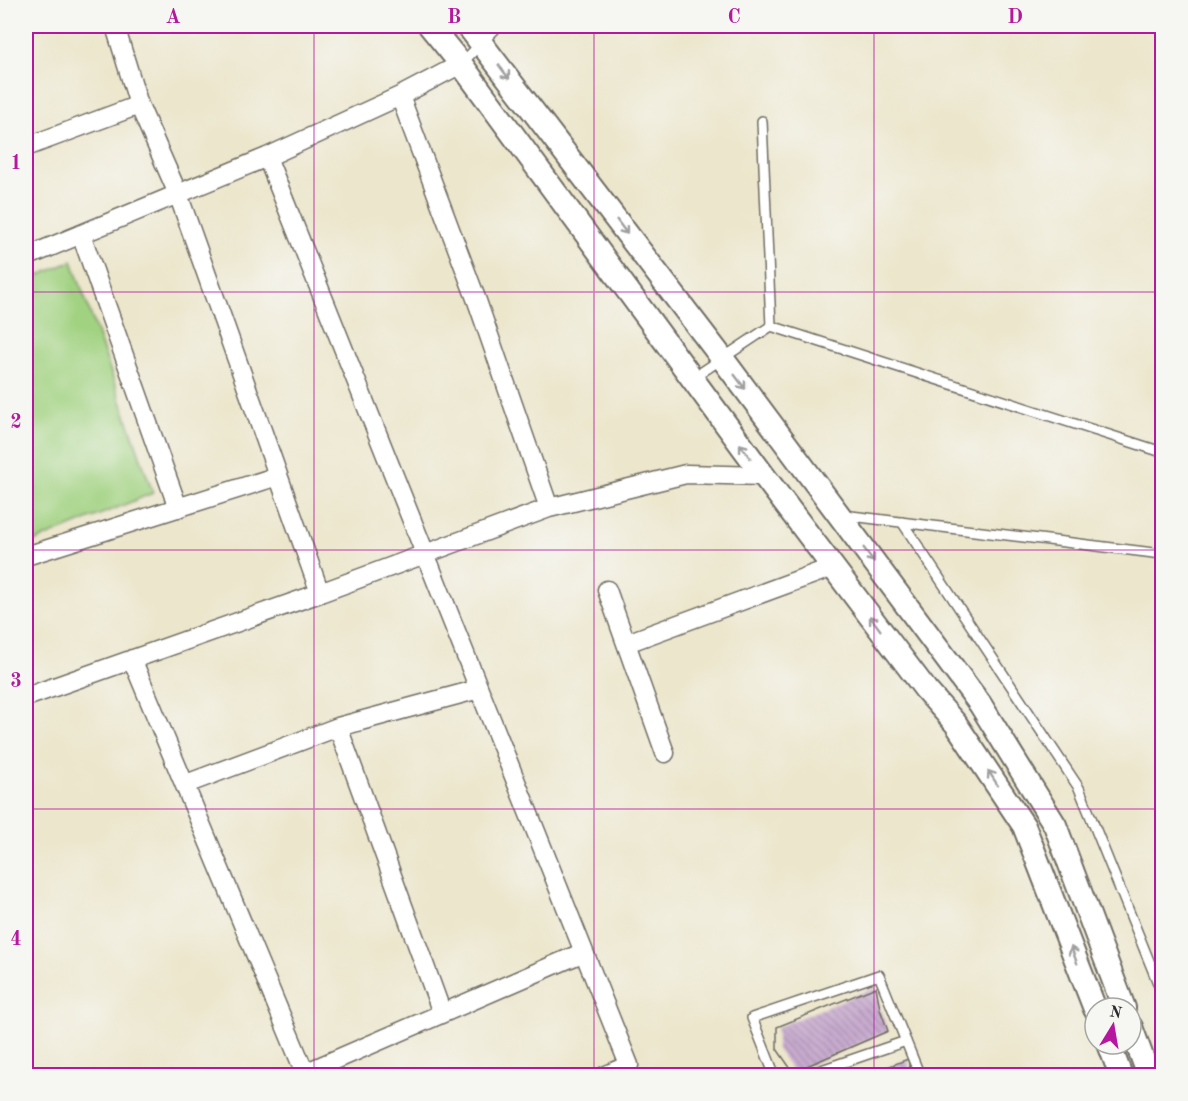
<svg xmlns="http://www.w3.org/2000/svg" width="1188" height="1101" viewBox="0 0 1188 1101" font-family="'Old Standard TT',serif">
  <style>
    .grass { fill: #a1d281; stroke: #667e56; stroke-width: 1.5 }
    .building { fill: url(#building-back-hatch) }
    .lines { fill: none; stroke-linecap: round; stroke-linejoin: round }
    .service-casing { stroke: #6f6c63; stroke-width: 12 }
    .minor-casing { stroke: #6f6c63; stroke-width: 21 }
    .tertiary-casing { stroke: #6f6c63; stroke-width: 26 }
    .service { stroke: #fff; stroke-width: 9 }
    .minor { stroke: #fff; stroke-width: 18 }
    .tertiary { stroke: #fff; stroke-width: 22 }
    .oneway { stroke: #a0a0a0 }
    .grid { fill: none; stroke: #b5179e; stroke-width: 1.5; stroke-opacity: 0.55 }
    .neatline { fill: none; stroke: #b5179e; stroke-width: 2 }
    .grid-label { font-size: 20px; text-anchor: middle; font-weight: bold; fill: #b5179e }
  </style>
  <defs>
    <pattern id="building-back-hatch" width="6" height="6" patternUnits="userSpaceOnUse" patternTransform="scale(1.5)"><rect width="6" height="6" fill="#c9acd0"/><path d="M-1 5l2 2M0 0l6 6M5-1l2 2" fill="none" stroke="#a38ca9"/></pattern>
  </defs>
  <rect width="100%" height="100%" fill="#f6f6f2"/>
  <filter id="ink" filterUnits="userSpaceOnUse"><feTurbulence type="fractalNoise" baseFrequency=".0167" numOctaves="2"/><feDisplacementMap in="SourceGraphic" scale="12" xChannelSelector="R" yChannelSelector="G"/><feConvolveMatrix kernelMatrix="1 2 1 2 8 2 1 2 1" color-interpolation-filters="sRGB"/></filter>
  <filter id="wash" filterUnits="userSpaceOnUse"><feTurbulence type="fractalNoise" baseFrequency=".008" numOctaves="4" result="noise"/><feDisplacementMap in="SourceGraphic" scale="24" xChannelSelector="R" yChannelSelector="G"/><feGaussianBlur stdDeviation="1.35" result="paint"/><feColorMatrix in="noise" values="0 0 0 0 0 0 0 0 0 0 0 0 0 0 0 0 0 1.4 0 .05"/><feComposite in="paint" operator="in"/></filter>
  <g filter="url(#wash)">
    <rect width="100%" height="100%" fill="#ece6cc"/>
    <path class="grass" d="M72 261 153 493 26 545V281Z"/>
    <g id="blocks">
      <path class="building" d="M876 987 880 1009 888 1031 793 1072 777 1049V1027Z
        M908 1059 911 1076H867V1075Z"/>
    </g>
  </g>
  <g filter="url(#ink)">
    <use href="#blocks" fill-opacity="0" stroke="#6f6c63" stroke-width="1.5"/>
    <g class="lines">
      <defs>
        <path id="service" d="M461 64 498 26
          M762 121 771 326
          M693 378 771 326 1162 452
          M843 515 1162 554
          M902 522 1079 788 1162 993
          M775 1076 752 1018 879 975 920 1076
          M804 1076 906 1041"/>
        <path id="minor" d="M115 26 139 105
          M461 64 400 96 267 157 629 1065 604 1076
          M26 147 139 105 178 194 320 593 549 508 477 301 400 96
          M81 234 178 508
          M26 257 267 157
          M549 508 686 474 764 476
          M26 556 278 476
          M607 590 665 753
          M627 643 833 567
          M132 659 305 1073 584 952
          M26 697 320 593
          M338 727 479 689
          M186 784 338 727 442 1013"/>
        <path id="tertiary" d="M430 26 461 64 764 476 926 690 956 724 1024 826 1095 1009
          M468 26 722 358 980 704 1055 825 1124 1008
          M1131 1027 1149 1076
          M1109 1044 1121 1076"/>
      </defs>
      <use href="#service" class="service-casing"/>
      <use href="#minor" class="minor-casing"/>
      <use href="#tertiary" class="tertiary-casing"/>
      <use href="#service" class="service"/>
      <use href="#minor" class="minor"/>
      <use href="#tertiary" class="tertiary"/>
    </g>
    <defs><path id="oneway-shaft" d="M-6 0H5M1.5-3L5.5 0L1.5 3" fill="none" stroke-width="1.6" stroke-linecap="round" stroke-linejoin="round" transform="scale(1.5)"/></defs>
    <g class="oneway">
      <use href="#oneway-shaft" transform="translate(504 72) rotate(53)"/>
      <use href="#oneway-shaft" transform="translate(622 227) rotate(53)"/>
      <use href="#oneway-shaft" transform="translate(740 382) rotate(53)"/>
      <use href="#oneway-shaft" transform="translate(745 451) rotate(-127)"/>
      <use href="#oneway-shaft" transform="translate(869 555) rotate(53)"/>
      <use href="#oneway-shaft" transform="translate(875 623) rotate(-127)"/>
      <use href="#oneway-shaft" transform="translate(993 778) rotate(-123)"/>
      <use href="#oneway-shaft" transform="translate(1074 955) rotate(-111)"/>
    </g>
  </g>
  <path class="grid" d="M314 26V1076M594 26V1076M874 26V1076M26 292H1162M26 550H1162M26 809H1162"/>
  <rect width="1188" height="1101" fill="none" stroke="#f6f6f2" stroke-width="66"/>
  <g transform="translate(1113 1026) rotate(11)"><circle r="28" fill="#f6f6f2" stroke="#a5a5a2" stroke-width="1.5"/>
  <path d="M0-4.5L10 22L0 15L-10 22Z" fill="#b5179e"/>
  <text y="-9" font-size="16" font-weight="bold" text-anchor="middle" fill="#2b2b2b">N</text>
  </g>
  <rect x="33" y="33" width="1122" height="1035" class="neatline"/>
  <g class="grid-label">
    <text x="173" y="23">A</text>
    <text x="454" y="23">B</text>
    <text x="734" y="23">C</text>
    <text x="1015" y="23">D</text>
    <text x="16" y="169">1</text>
    <text x="16" y="428">2</text>
    <text x="16" y="687">3</text>
    <text x="16" y="945">4</text>
  </g>
</svg>
